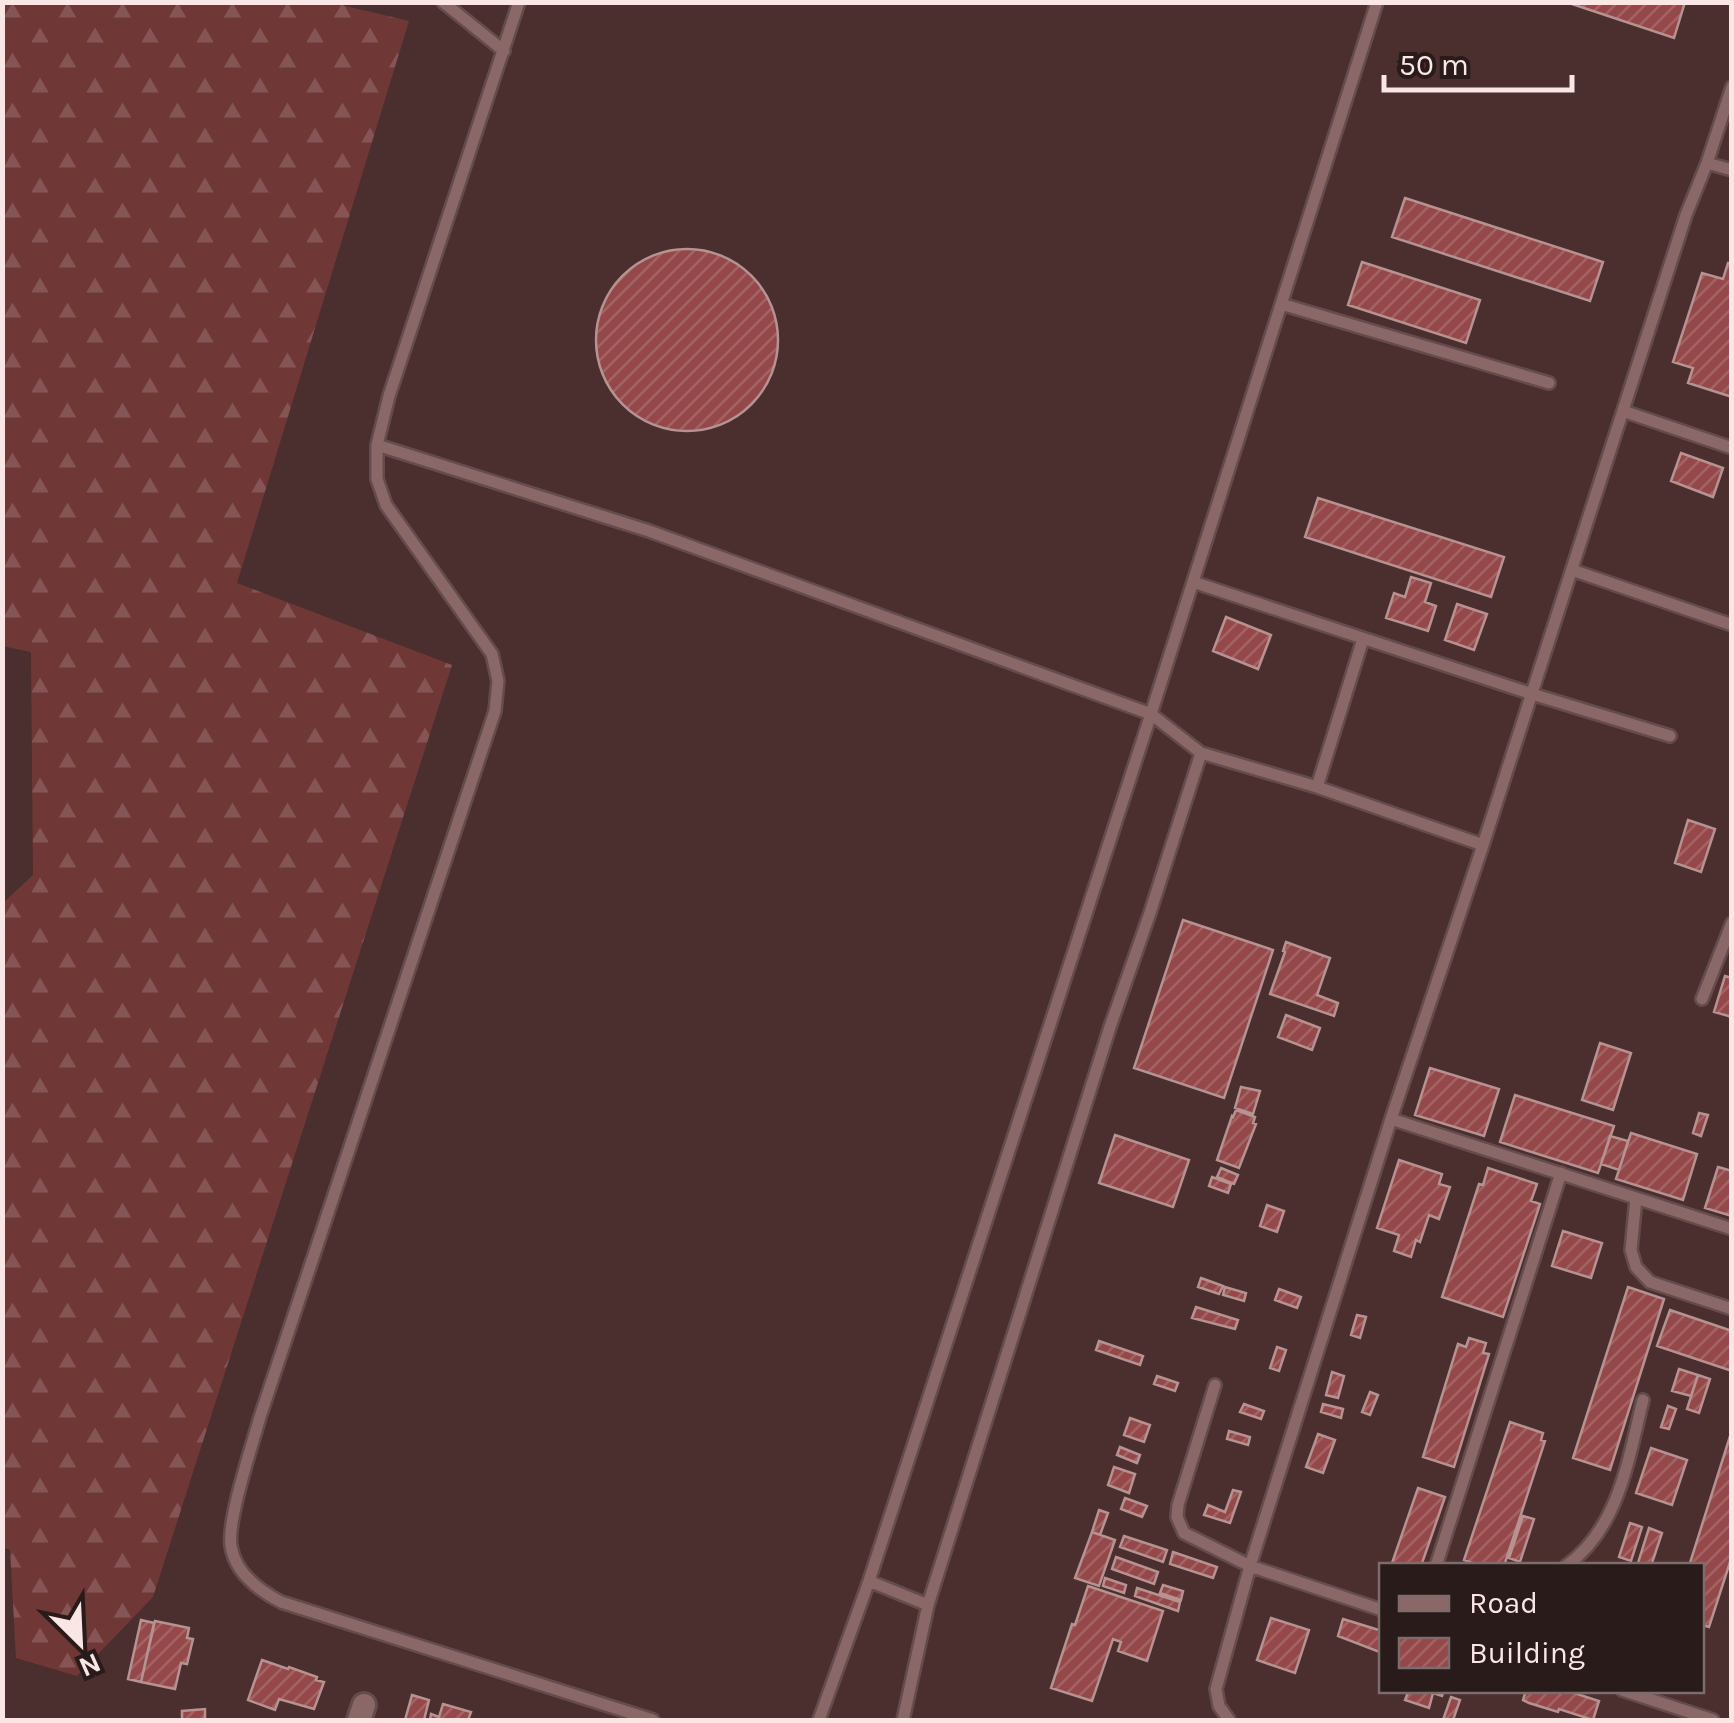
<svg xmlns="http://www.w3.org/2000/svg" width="1734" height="1723" viewBox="0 0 1734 1723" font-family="Karla,sans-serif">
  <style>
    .forest { fill: url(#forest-firs) }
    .building { fill: url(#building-hatch); stroke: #b69291; stroke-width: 2.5 }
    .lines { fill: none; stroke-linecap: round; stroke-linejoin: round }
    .lane-casing { stroke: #654c4c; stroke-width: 16 }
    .street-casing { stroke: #654c4c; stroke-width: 28 }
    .lane { stroke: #8a6867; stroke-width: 11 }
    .street { stroke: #8a6867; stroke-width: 22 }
  </style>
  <defs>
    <pattern id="forest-firs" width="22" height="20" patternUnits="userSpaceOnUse" patternTransform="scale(2.5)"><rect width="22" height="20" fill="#703737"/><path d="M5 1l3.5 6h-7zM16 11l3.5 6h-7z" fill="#855454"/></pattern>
    <pattern id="building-hatch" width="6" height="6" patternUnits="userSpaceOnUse" patternTransform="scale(2.5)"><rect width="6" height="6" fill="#944849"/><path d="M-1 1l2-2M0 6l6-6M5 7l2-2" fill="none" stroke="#a46263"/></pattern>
  </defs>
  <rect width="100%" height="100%" fill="#4b2e2e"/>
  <path class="forest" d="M329 2 409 21 237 583 452 665 153 1597 77 1676 16 1658 10 1550 2 1547V904L33 875 31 652 2 646 3 3Z"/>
  <path class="building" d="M1566 2H1685L1674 38Z
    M1405 198 1603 262 1590 301 1392 237Z
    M596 340a91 91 0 1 1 182 0a91 91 0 1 1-182 0Z
    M1362 262 1480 300 1466 343 1348 305Z
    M1728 263 1732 264V397L1688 383 1693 368 1673 362 1702 273 1723 279Z
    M1681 453 1723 468 1713 497 1671 481Z
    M1318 498 1504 557 1491 597 1305 537Z
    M1411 577 1431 583 1425 602 1436 606 1428 631 1386 618 1394 593 1405 597Z
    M1457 604 1487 614 1474 650 1445 640Z
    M1226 617 1271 635 1258 669 1213 651Z
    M1688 820 1715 829 1701 872 1675 863Z
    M1183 920 1273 950 1224 1098 1134 1068Z
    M1286 942 1330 958 1317 995 1338 1003 1334 1016 1270 994 1285 952 1283 951Z
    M1725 976 1732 978V1017L1714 1012Z
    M1286 1015 1320 1028 1312 1050 1278 1037Z
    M1600 1043 1631 1053 1613 1110 1582 1100Z
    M1430 1068 1499 1089 1484 1136 1415 1115Z
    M1241 1087 1260 1091 1253 1114 1235 1108Z
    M1515 1095 1614 1126 1598 1173 1500 1142Z
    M1236 1110 1255 1117 1253 1123 1256 1124 1239 1168 1217 1160 1232 1116 1233 1117Z
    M1699 1113 1708 1115 1701 1136 1693 1133Z
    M1631 1133 1697 1154 1683 1200 1616 1179Z
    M1115 1135 1189 1160 1173 1207 1099 1183Z
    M1610 1136 1628 1141 1619 1170 1601 1164Z
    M1399 1160 1442 1174 1439 1184 1450 1187 1439 1219 1429 1215 1420 1242 1416 1240 1411 1257 1394 1251 1399 1235 1377 1228Z
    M1718 1167 1732 1171V1216L1705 1208Z
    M1221 1168 1238 1175 1234 1184 1217 1177Z
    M1488 1168 1537 1184 1531 1201 1540 1204 1503 1317 1442 1297 1479 1184 1483 1185Z
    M1212 1177 1231 1184 1228 1193 1209 1186Z
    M1267 1205 1284 1211 1277 1232 1260 1226Z
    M1563 1231 1602 1243 1591 1278 1552 1266Z
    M1201 1278 1223 1286 1219 1294 1198 1287Z
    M1225 1287 1246 1293 1244 1301 1223 1295Z
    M1628 1287 1664 1299 1610 1470 1573 1458Z
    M1279 1289 1301 1297 1297 1308 1275 1300Z
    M1196 1307 1238 1320 1235 1329 1192 1318Z
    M1670 1310 1732 1331V1371L1657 1346Z
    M1357 1315 1366 1317 1360 1338 1351 1335Z
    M1469 1338 1486 1343 1483 1353 1489 1354 1454 1467 1423 1457 1458 1344 1466 1347Z
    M1099 1341 1143 1356 1140 1365 1096 1350Z
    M1277 1347 1286 1350 1279 1371 1270 1368Z
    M1679 1369 1698 1375 1691 1396 1672 1391Z
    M1332 1372 1344 1376 1338 1398 1326 1395Z
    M1698 1375 1710 1379 1699 1413 1687 1409Z
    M1157 1376 1178 1383 1175 1391 1154 1384Z
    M1370 1392 1378 1395 1370 1415 1362 1412Z
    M1244 1404 1264 1411 1261 1419 1240 1412Z
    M1323 1404 1343 1409 1341 1418 1321 1412Z
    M1668 1406 1676 1409 1669 1429 1661 1427Z
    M1130 1418 1150 1425 1144 1442 1124 1435Z
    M1510 1422 1543 1433 1541 1440 1545 1441 1504 1566H1481L1464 1560Z
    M1732 1430V1556L1709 1627 1702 1625V1566H1689Z
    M1229 1431 1250 1437 1248 1445 1227 1439Z
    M1318 1434 1335 1440 1323 1473 1306 1467Z
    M1120 1447 1140 1455 1137 1463 1117 1455Z
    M1651 1448 1687 1460 1672 1505 1636 1493Z
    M1114 1467 1135 1474 1129 1493 1108 1485Z
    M1418 1488 1445 1497 1421 1566H1391Z
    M1233 1490 1241 1492 1230 1523 1204 1515 1208 1505 1225 1512Z
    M1125 1498 1147 1506 1142 1517 1121 1509Z
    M1099 1510 1108 1513 1100 1535 1092 1532Z
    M1523 1516 1534 1519 1520 1562 1509 1558Z
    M1630 1523 1642 1527 1631 1561 1619 1557Z
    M1649 1528 1662 1533 1651 1566H1646L1638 1563Z
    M1092 1532 1115 1540 1099 1586 1075 1578Z
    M1124 1536 1167 1550 1163 1562 1120 1547Z
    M1173 1552 1217 1567 1213 1578 1170 1564Z
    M1116 1557 1158 1572 1154 1584 1112 1569Z
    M1105 1578 1126 1585 1124 1593 1103 1586Z
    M1163 1585 1183 1591 1181 1600 1160 1593Z
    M1088 1586 1163 1611 1147 1661 1118 1651 1121 1642 1113 1639 1092 1701 1051 1688 1072 1624 1075 1625Z
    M1137 1588 1180 1602 1178 1611 1135 1596Z
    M1271 1618 1309 1630 1295 1673 1257 1660Z
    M1343 1619 1382 1631V1653L1338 1636Z
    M141 1620 154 1623 141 1682 128 1679Z
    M155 1621 189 1628 187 1638 193 1639 187 1664 181 1663 175 1689 141 1682Z
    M262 1660 288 1669 289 1667 317 1677 316 1680 324 1682 314 1709 279 1699 275 1710 248 1700Z
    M1409 1690H1444L1442 1696 1433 1693 1429 1708 1405 1700Z
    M1526 1690H1565L1599 1701 1593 1720 1559 1709 1558 1712 1529 1703 1523 1700Z
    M412 1695 429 1700 424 1720H405Z
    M1451 1697 1460 1700 1453 1720H1443Z
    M443 1704 471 1712 468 1720H430L431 1714 439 1717Z
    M205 1709V1720H182V1711Z"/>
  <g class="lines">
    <defs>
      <path id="lane" d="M443 2 504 51
        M519 2 389 396 377 445V479L386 505 492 654 498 681 495 711 260 1417C252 1446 227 1520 231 1546 235 1573 260 1591 281 1602L653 1720
        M1707 163 1732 170
        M1281 304 1549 383
        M1623 411 1732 448
        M377 445 649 531 1151 714 1201 753 1317 787 1483 845
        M1572 570 1732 625
        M1193 582 1532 694 1670 736
        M1317 787 1363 639
        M1702 999 1732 923
        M1391 1119 1732 1229
        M1636 1198 1631 1250 1636 1267 1650 1282 1732 1309
        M1215 1385 1178 1505 1177 1517 1184 1533 1250 1566 1382 1610
        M1436 1566 1561 1173
        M1566 1566C1619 1528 1628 1460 1643 1400
        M869 1581 928 1605
        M1622 1690 1713 1720
        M819 1720 869 1581 1151 714 1377 2
        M903 1720 928 1605 1110 1027 1150 913 1201 753
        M1229 1720 1219 1706 1216 1689 1250 1566 1391 1119 1483 845 1686 215 1707 163 1732 87"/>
      <path id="street" d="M359 1720 364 1705"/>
    </defs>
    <use href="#lane" class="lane-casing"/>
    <use href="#street" class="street-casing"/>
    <use href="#lane" class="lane"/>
    <use href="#street" class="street"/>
  </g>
  <rect width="1734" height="1723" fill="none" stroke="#fae6e5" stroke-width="10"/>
  <rect x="1379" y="1563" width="325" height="130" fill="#281b1a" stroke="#7c6c6b" stroke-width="2.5"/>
  <rect x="1399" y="1596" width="50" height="15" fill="#8a6867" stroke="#7c6c6b" stroke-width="2.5"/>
  <text x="1469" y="1613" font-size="30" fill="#fae6e5">Road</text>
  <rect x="1399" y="1638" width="50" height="30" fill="url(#building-hatch)" stroke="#7c6c6b" stroke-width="2.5"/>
  <text x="1469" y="1663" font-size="30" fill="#fae6e5">Building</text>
  <g transform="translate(80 1643) rotate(156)" stroke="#281b1a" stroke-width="8" paint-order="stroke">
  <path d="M0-8L18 38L0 25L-18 38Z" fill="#fae6e5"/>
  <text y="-15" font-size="28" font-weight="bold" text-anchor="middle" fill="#fae6e5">N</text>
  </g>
  <path d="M1384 75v15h188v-15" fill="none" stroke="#fae6e5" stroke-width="5"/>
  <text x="1399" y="75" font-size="30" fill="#fae6e5" stroke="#281b1a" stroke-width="8" paint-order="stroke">50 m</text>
</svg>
